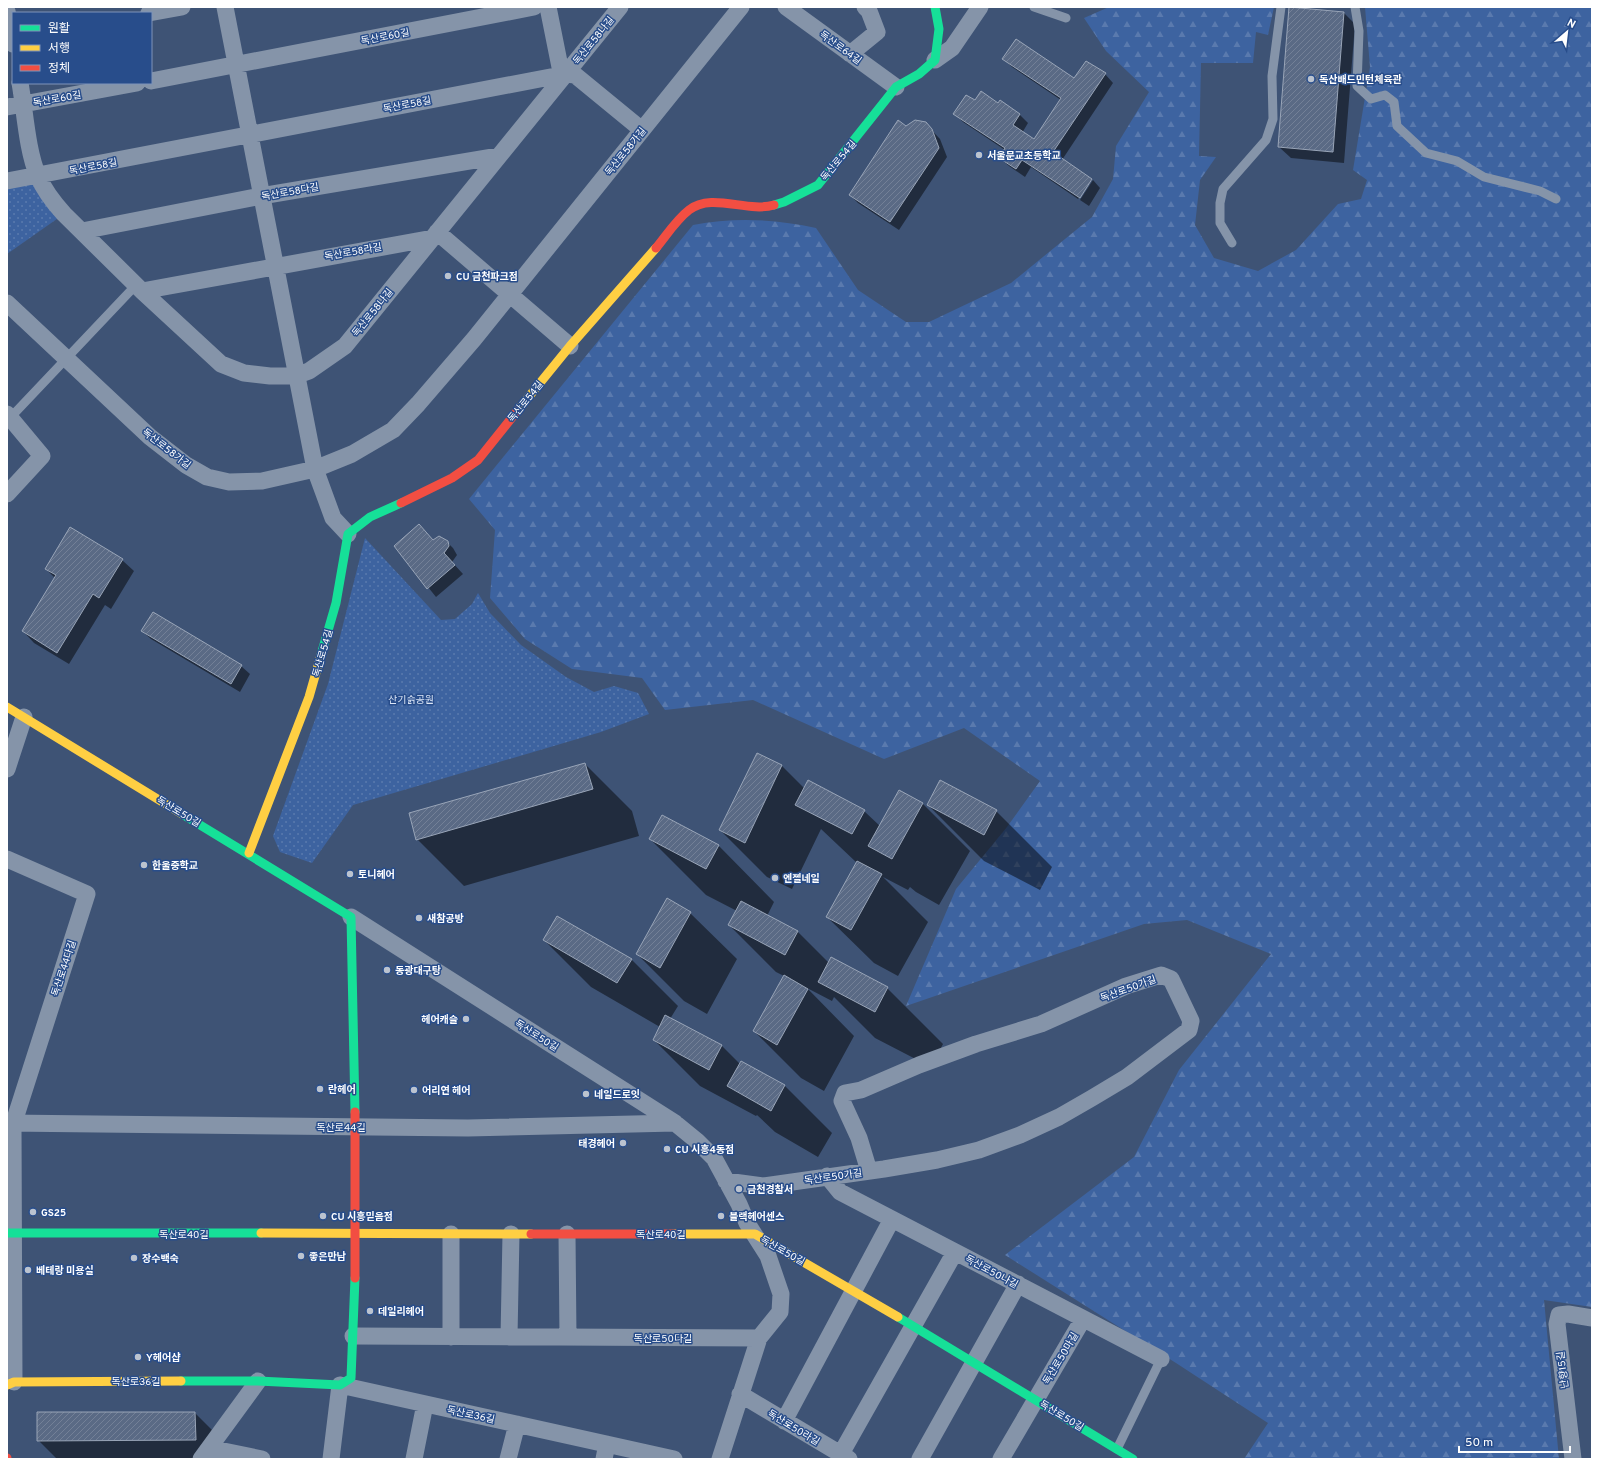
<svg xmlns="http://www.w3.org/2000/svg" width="1599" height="1466" viewBox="0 0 1599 1466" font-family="Overpass,'Noto Sans KR',sans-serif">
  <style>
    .forest { fill: url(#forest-firs) }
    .park { fill: url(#park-dots) }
    .shadow { fill: #0007 }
    .building { fill: url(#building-hatch); stroke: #99a5b8 }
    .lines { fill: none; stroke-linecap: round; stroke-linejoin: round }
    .lane { stroke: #8594a9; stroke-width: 9 }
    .street { stroke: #8594a9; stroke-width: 17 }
    .fast { stroke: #16e098; stroke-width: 9 }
    .slow { stroke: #ffcf43; stroke-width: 9 }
    .jam { stroke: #f24e42; stroke-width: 9 }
    .poi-dot { fill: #bbc3cf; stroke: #284d8b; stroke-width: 1.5 }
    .labels { text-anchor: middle; stroke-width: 3; stroke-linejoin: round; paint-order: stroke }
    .street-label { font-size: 10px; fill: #fff; stroke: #284d8b }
    .poi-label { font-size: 10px; font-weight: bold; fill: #fff; stroke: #284d8b; text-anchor: start }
    .park-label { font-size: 10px; fill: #dbe6f7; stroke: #284d8b }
  </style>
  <defs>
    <pattern id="forest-firs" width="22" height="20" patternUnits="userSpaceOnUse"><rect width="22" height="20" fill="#3d63a0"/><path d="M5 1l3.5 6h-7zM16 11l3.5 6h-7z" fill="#5a7aae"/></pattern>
    <pattern id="park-dots" width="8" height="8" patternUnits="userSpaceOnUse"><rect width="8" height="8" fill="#3d63a0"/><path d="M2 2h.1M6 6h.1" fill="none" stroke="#5a7aae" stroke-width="1.8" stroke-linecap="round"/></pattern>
    <pattern id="building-hatch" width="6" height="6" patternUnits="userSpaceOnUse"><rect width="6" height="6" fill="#5a6a85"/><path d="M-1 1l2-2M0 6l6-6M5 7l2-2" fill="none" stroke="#738097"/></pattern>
  </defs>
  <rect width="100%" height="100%" fill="#3e5375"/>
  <path class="forest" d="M1109 7H1274L1268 35 1256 32 1253 63H1201L1199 156 1216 157 1200 180 1195 225 1214 258 1258 271 1296 250 1338 204 1361 199 1367 180 1353 170 1370 67 1365 7H1592V1307L1544 1300 1559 1459H1244L1268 1423 1176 1363 1005 1255 1134 1157 1179 1070 1271 954 1187 920 1144 924 906 1006 956 889 1007 827 1040 781 964 728 884 759 753 700 665 710 642 678 572 669 525 639 490 598 495 530 469 499 693 225C734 217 775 219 816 228L858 290 906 322H929L1011 283 1092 217 1113 179 1116 146 1149 92 1106 51 1084 18Z"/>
  <path class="park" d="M38 177 64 214 7 254V181Z
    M365 538 441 620 455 619 472 604 478 593 490 613 521 645 566 677 594 692 614 686 638 693 649 714 601 732 353 805 312 863 280 852 273 836 328 684Z"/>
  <path class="shadow" d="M1344 13 1355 24 1344 163 1291 158 1279 147Z
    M1004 59 1075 79 1105 74 1113 83 1062 160 1092 180 1078 199 1031 167 1025 177 1009 166 1000 158 1005 150 963 122 955 114 975 102 998 104 1000 101 1020 115 1028 123 1022 133 1034 141 1061 100 1012 67Z
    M925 123 940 139 947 157 899 230 858 203 850 195 906 127Z
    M1093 180 1100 188 1089 206 1080 200Z
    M440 537 444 539 453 548 457 555 452 562 463 574 436 597 395 546 434 541Z
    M122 560 134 571 111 609 105 605 69 664 34 643 23 631 55 578 46 569Z
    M142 631 241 666 250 674 240 692 151 639Z
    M757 754 782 766 805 789 864 811 880 826 899 791 923 804 970 851 939 905 916 892 910 887 908 890 883 877 928 922 898 976 874 963 827 917 857 863 821 829 792 889 767 877 720 830Z
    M585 764 632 811 639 836 464 886 417 839Z
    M941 782 996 811 1052 867 1040 890 984 861 928 805Z
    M650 839 718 845 774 902 767 916 797 931 829 963 887 988 943 1044 931 1067 875 1038 834 997 832 1001 807 988 854 1036 824 1091 801 1078 754 1031 784 976 776 972 729 925 737 911 706 895Z
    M690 913 737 959 707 1014 684 1001 637 954Z
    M544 940 631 959 678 1006 670 1019 722 1046 740 1064 741 1062 785 1086 832 1133 818 1157 775 1132 757 1115 756 1116 700 1086 654 1040 660 1027 591 987Z
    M195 1413 220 1438 221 1459H57L38 1440Z"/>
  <path class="building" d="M1289 7 1344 12 1333 152 1278 147Z
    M1016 39 1074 78 1086 61 1106 73 1053 152 1092 179 1080 198 1022 160 1016 169 999 158 1005 148 953 114 966 95 975 100 981 91 998 103 1000 100 1020 114 1013 125 1034 139 1061 98 1002 59Z
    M898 120 906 126 915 120 926 122 932 129 939 148 890 222 849 195Z
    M419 524 433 540 439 536 448 541 449 546 444 553 455 565 427 589 394 546Z
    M70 527 123 559 99 598 93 594 57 653 22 631 56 575 45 569Z
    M153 612 242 665 231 684 141 631Z
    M757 753 782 765 745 843 719 830Z
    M585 763 593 789 416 840 409 813Z
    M808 780 865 810 852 834 795 805Z
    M940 780 997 810 984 835 927 805Z
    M899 790 923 803 892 859 868 846Z
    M662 815 719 845 706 869 649 839Z
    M857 861 882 874 851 930 826 917Z
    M667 898 691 912 660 968 636 954Z
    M741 901 798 931 785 955 728 925Z
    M557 916 632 959 617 983 543 940Z
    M831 957 888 987 875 1012 818 982Z
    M784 975 808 989 777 1045 753 1031Z
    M665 1015 722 1045 709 1070 653 1040Z
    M741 1061 785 1085 771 1111 727 1086Z
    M37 1412H195L196 1440 37 1441Z"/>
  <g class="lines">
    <path class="lane" d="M1034 7 1066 18
      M1355 7 1359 31 1357 86 1371 99 1385 95 1394 102 1397 126 1426 153 1457 161 1484 177 1540 191 1556 199
      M1232 243 1220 223V203L1223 189 1266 140 1273 119 1272 76 1281 7
      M10 418 136 285
      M1117 1449 1161 1359"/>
    <path class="street" d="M225 7 315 469 333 518 348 534
      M548 7 560 67 566 74
      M786 7 896 87
      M7 11 13 44
      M149 13 182 7
      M850 54 877 32 869 11 865 7
      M935 60 952 48 980 7
      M151 81 534 7
      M20 83C25 111 27 151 38 176 44 190 54 203 64 214L142 291 221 364 244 373 270 376H295L309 371 345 346 620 7
      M7 107 137 83
      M7 181 566 74 575 75 642 130
      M82 231 261 196 499 156
      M437 232 570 346
      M142 291 433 238
      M7 303 150 437 186 465 207 477 229 482 262 481 315 469 352 454 393 430 418 404 474 339 741 7
      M7 414 42 456 7 494
      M7 769 24 717
      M7 859 87 894 13 1125 14 1382
      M351 917 675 1123 697 1141 714 1158 739 1204 747 1223 768 1256 781 1294 780 1312 759 1338 720 1459
      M7 1123 468 1128 675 1123
      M827 1176 840 1192 1161 1359
      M726 1181 764 1186 884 1169 937 1160 979 1150 1020 1135 1059 1117 1092 1098 1127 1077 1189 1030 1191 1021 1171 979 1161 975 1126 986 1041 1024 976 1044 919 1065 861 1090 845 1093 842 1101 859 1138 869 1171
      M451 1234V1337
      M567 1234 568 1337
      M353 1336 759 1338
      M509 1337 511 1234
      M740 1394 849 1459
      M784 1421 892 1219
      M209 1448 262 1459
      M201 1459 258 1381
      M331 1459 340 1385 674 1459
      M414 1459 425 1404
      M508 1459 517 1424
      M604 1459 607 1444
      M838 1459 955 1252
      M920 1459 1018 1284
      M1001 1459 1083 1319
      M1573 1459 1557 1324 1559 1315 1568 1314 1592 1318"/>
    <path class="fast" d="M774 205 784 202 818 185 896 87 919 74 935 60 939 29 935 7
      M321 655 336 603 348 534 370 517 401 503
      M182 814 351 917 355 1112
      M7 1233H261
      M898 1317 1133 1459
      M181 1381H258L340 1385 351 1378 355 1278"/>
    <path class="slow" d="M518 410 570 346 656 248
      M7 707 182 814
      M249 853 309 697 321 655
      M261 1233 531 1234
      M674 1234H755L898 1317
      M7 1385 14 1382 181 1381"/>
    <path class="jam" d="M656 248C666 236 676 220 689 210 712 192 747 213 774 205
      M401 503 452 478 478 460 518 410
      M355 1112V1278
      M531 1234H674
      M7 1458V1459"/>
  </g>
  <g class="poi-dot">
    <circle cx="1311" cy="79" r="4"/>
    <circle cx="979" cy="155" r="4"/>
    <circle cx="448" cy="276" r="4"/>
    <circle cx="144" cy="865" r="4"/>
    <circle cx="350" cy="874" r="4"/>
    <circle cx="775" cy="878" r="4"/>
    <circle cx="419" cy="918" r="4"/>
    <circle cx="387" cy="970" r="4"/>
    <circle cx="466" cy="1019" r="4"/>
    <circle cx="320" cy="1089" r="4"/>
    <circle cx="414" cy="1090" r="4"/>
    <circle cx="586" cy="1094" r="4"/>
    <circle cx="623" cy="1143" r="4"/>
    <circle cx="667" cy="1149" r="4"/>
    <circle cx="739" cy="1189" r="4"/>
    <circle cx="33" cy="1212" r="4"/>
    <circle cx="323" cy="1216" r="4"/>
    <circle cx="721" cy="1216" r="4"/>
    <circle cx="301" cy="1256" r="4"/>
    <circle cx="134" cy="1258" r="4"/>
    <circle cx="28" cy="1270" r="4"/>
    <circle cx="370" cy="1311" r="4"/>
    <circle cx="138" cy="1357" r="4"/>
  </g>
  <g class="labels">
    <g class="street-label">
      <text transform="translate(385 36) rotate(-11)" y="4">독산로60길</text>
      <text transform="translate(593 40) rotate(-51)" y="4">독산로58나길</text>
      <text transform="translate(841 47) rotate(36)" y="4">독산로64길</text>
      <text transform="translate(57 98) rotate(-10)" y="4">독산로60길</text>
      <text transform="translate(407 104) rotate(-11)" y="4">독산로58길</text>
      <text transform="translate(625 151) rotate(-51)" y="4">독산로58가길</text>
      <text transform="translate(838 160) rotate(-50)" y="4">독산로54길</text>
      <text transform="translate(93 166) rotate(-11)" y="4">독산로58길</text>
      <text transform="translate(290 191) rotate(-10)" y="4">독산로58다길</text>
      <text transform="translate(353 251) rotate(-10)" y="4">독산로58라길</text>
      <text transform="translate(372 312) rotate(-51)" y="4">독산로58나길</text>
      <text transform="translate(525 401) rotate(-51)" y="4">독산로54길</text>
      <text transform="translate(167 448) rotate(38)" y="4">독산로58가길</text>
      <text transform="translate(322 653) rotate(-74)" y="4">독산로54길</text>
      <text transform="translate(179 811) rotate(31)" y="4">독산로50길</text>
      <text transform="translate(63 968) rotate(-72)" y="4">독산로44다길</text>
      <text transform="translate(1128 988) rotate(-20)" y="4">독산로50가길</text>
      <text transform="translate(537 1035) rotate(32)" y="4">독산로50길</text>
      <text x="341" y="1131">독산로44길</text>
      <text transform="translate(833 1176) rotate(-8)" y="4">독산로50가길</text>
      <text x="184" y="1238">독산로40길</text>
      <text x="661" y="1238">독산로40길</text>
      <text transform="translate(783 1250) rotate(29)" y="4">독산로50길</text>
      <text transform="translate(992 1271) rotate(28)" y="4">독산로50나길</text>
      <text x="663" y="1342">독산로50다길</text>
      <text transform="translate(1060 1358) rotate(-59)" y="4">독산로50마길</text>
      <text transform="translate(1562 1370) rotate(-97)" y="4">난향15길</text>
      <text x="136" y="1385">독산로36길</text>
      <text transform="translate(471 1414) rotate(12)" y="4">독산로36길</text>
      <text transform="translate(1062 1415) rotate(31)" y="4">독산로50길</text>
      <text transform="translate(794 1427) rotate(31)" y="4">독산로50라길</text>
    </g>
    <g class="poi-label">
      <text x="1319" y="83">독산배드민턴체육관</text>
      <text x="987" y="159">서울문교초등학교</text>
      <text x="456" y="280">CU 금천파크점</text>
      <text x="152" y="869">한울중학교</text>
      <text x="358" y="878">토니헤어</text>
      <text x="783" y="882">엔젤네일</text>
      <text x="427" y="922">새참공방</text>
      <text x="395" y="974">동광대구탕</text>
      <text x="458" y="1023" text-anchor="end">헤어캐슬</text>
      <text x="328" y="1093">란헤어</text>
      <text x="422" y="1094">어리연 헤어</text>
      <text x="594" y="1098">네일드로잇</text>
      <text x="615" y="1147" text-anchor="end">태경헤어</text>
      <text x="675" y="1153">CU 시흥4동점</text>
      <text x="747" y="1193">금천경찰서</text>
      <text x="41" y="1216">GS25</text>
      <text x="331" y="1220">CU 시흥믿음점</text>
      <text x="729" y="1220">블랙헤어센스</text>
      <text x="309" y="1260">좋은만남</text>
      <text x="142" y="1262">장수백숙</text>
      <text x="36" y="1274">베테랑 미용실</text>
      <text x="378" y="1315">데일리헤어</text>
      <text x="146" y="1361">Y헤어샵</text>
    </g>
    <g class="park-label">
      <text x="411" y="703">산기슭공원</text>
    </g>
  </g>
  <rect width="1599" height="1466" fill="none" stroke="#ffffff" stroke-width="16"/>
  <rect x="12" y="12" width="140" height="72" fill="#284d8b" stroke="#7e94b9"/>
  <rect x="20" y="25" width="20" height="6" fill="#16e098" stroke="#7e94b9"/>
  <text x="48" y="32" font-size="12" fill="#ffffff">원활</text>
  <rect x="20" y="45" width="20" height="6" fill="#ffcf43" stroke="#7e94b9"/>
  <text x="48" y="52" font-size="12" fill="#ffffff">서행</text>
  <rect x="20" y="65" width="20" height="6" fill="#f24e42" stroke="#7e94b9"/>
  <text x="48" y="72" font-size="12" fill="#ffffff">정체</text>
  <g transform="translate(1567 32) rotate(28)" stroke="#284d8b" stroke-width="3" paint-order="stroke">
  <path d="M0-3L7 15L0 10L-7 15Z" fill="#ffffff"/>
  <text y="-6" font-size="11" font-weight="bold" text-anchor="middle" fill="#ffffff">N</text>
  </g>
  <path d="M1459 1446v6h111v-6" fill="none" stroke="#ffffff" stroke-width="2"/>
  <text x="1465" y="1446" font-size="12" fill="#ffffff" stroke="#284d8b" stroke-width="3" paint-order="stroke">50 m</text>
</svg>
